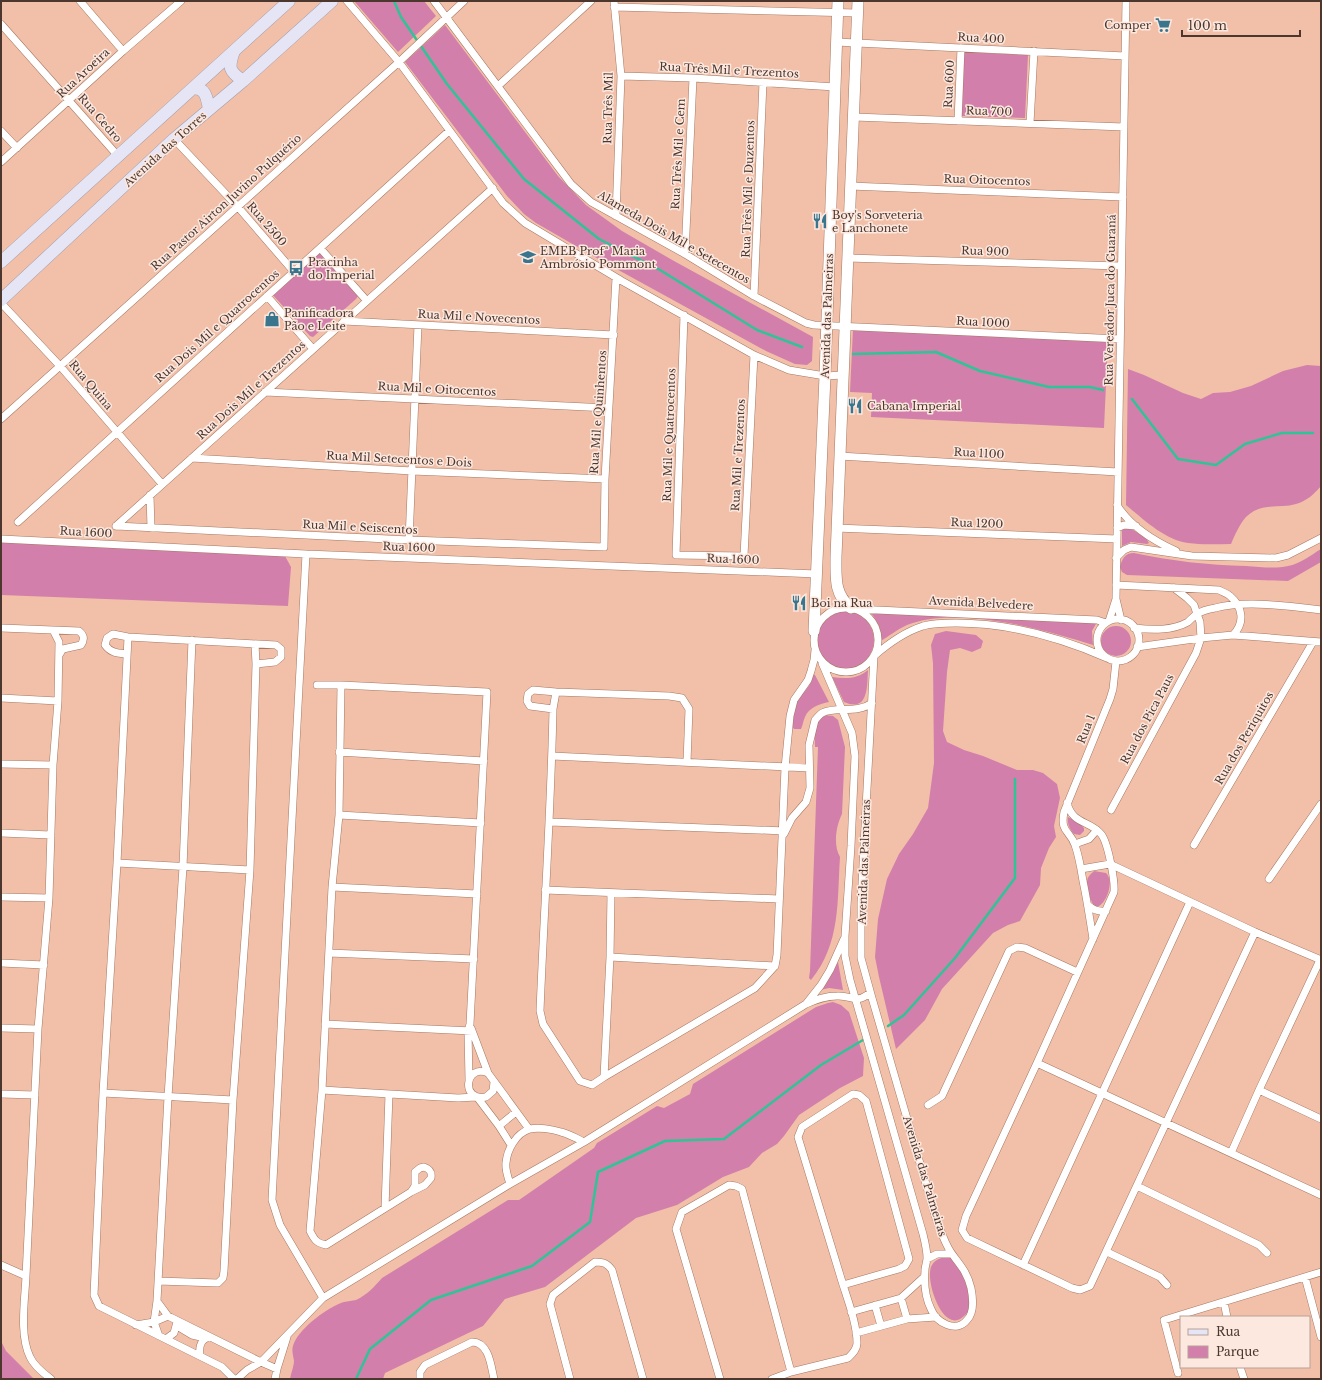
<svg xmlns="http://www.w3.org/2000/svg" width="1322" height="1380" viewBox="0 0 1322 1380" font-family="'Libre Baskerville',serif">
  <style>
    .green { fill: #d27fac }
    .lines { fill: none; stroke-linecap: round; stroke-linejoin: round }
    .stream { stroke: #2fc495; stroke-width: 2.5 }
    .street-casing { stroke: #a57761; stroke-width: 8 }
    .secondary-casing { stroke: #a57761; stroke-width: 12 }
    .primary-casing { stroke: #a59daa; stroke-width: 13 }
    .street { stroke: #fff; stroke-width: 7 }
    .secondary { stroke: #fff; stroke-width: 11 }
    .primary { stroke: #e6e5f5; stroke-width: 12 }
    .labels { text-anchor: middle; stroke-width: 3; stroke-linejoin: round; paint-order: stroke }
    .poi-label { font-size: 11px; fill: #4b372d; stroke: #fde8df; text-anchor: start }
    .street-label { font-size: 11px; fill: #4b372d; stroke: #fde8df }
  </style>
  <rect width="100%" height="100%" fill="#f2c0a8"/>
  <path class="green" d="M354 1H424L436 16 398 52Z
    M445 25 558 176 586 205 622 231 674 261 813 337 812 361 807 365 795 364 766 351 602 261 536 223 524 214 507 196 405 62Z
    M963 52 1028 55 1025 118 961 116Z
    M318 251 358 296 356 299 313 337 310 336 271 293Z
    M853 329 1108 341 1104 428 871 417 872 393 850 392Z
    M1307 365 1321 366V486C1314 494 1307 501 1296 504 1279 509 1261 502 1246 517 1239 525 1235 535 1231 544 1217 544 1202 545 1188 543 1165 540 1143 519 1126 505L1128 369 1144 375 1183 393 1201 399 1213 393 1230 392 1251 386 1283 371Z
    M1123 528H1130L1146 538 1149 543 1147 544 1131 542 1122 546V530Z
    M1 540 285 556 291 567 288 606 1 595Z
    M1321 549V562L1288 581 1127 575 1122 572 1120 567C1122 559 1125 553 1134 553 1171 561 1208 565 1246 566 1260 567 1275 569 1288 566 1300 564 1311 555 1321 549Z
    M816 640a29 29 0 1 1 58 0a29 29 0 1 1-58 0Z
    M871 613 1097 622 1092 631 1093 645C1044 629 956 605 907 625 898 629 889 636 881 641 882 630 878 622 871 613Z
    M1101 641a15 15 0 1 1 30 0a15 15 0 1 1-30 0Z
    M946 631 976 635 983 641 981 648 972 652 960 648 950 650 947 672 943 731 947 742 964 750 983 756 1017 770H1033L1043 773 1057 784 1060 798 1054 826 1056 837 1049 848 1041 868 1040 885 1020 921 1008 925 993 933 942 989 925 1020 896 1049 879 977 875 957 878 919 887 879 899 854 913 834 928 808 934 763 933 663 931 645 935 634Z
    M868 670C867 685 869 713 844 702L832 677C845 679 858 679 868 670Z
    M813 674 815 675 829 702C820 704 809 707 805 717 803 721 803 725 801 729H794L791 725C792 716 793 707 798 699 805 690 811 687 813 674Z
    M824 715 833 716 838 720 845 747 842 814C836 826 833 845 840 857 837 901 841 943 811 980L809 978 810 971 818 747H815C815 733 812 724 824 715Z
    M1068 817 1079 823 1084 828V831L1080 835 1074 834C1070 829 1067 824 1068 817Z
    M1094 871 1106 873C1115 881 1106 906 1096 907 1090 903 1087 889 1087 882 1087 877 1091 874 1094 871Z
    M838 962 843 990 829 988 820 990 826 983Z
    M833 1002 841 1005 849 1012 864 1058 863 1076 840 1088 799 1115 784 1136 777 1144 762 1153 749 1167 723 1177 677 1205 636 1218 545 1287 505 1299 483 1326 385 1373 383 1379H290C291 1373 294 1366 294 1361 293 1354 291 1350 294 1343 301 1327 328 1307 344 1302 348 1301 352 1301 356 1300 367 1295 375 1286 382 1278L508 1200H519L594 1148 597 1143 657 1106 664 1108 690 1094 693 1084 816 1007 828 1003Z
    M945 1257 952 1258C956 1264 961 1270 964 1276 968 1286 975 1308 964 1316 960 1320 955 1322 950 1319 937 1314 925 1276 932 1265 935 1260 940 1258 945 1257Z
    M1 1341 6 1351 34 1379H1Z"/>
  <g class="lines">
    <path class="stream" d="M394 1 401 17 447 84 524 179 599 239 660 270 757 330 802 347
      M853 354 936 352 980 371 1049 387H1090L1103 390
      M1132 399 1178 459 1216 465 1245 444 1282 433H1313
      M888 1026 904 1015 955 958 1015 878V779
      M356 1379 370 1349 431 1300 532 1266 590 1222 598 1172 665 1141 724 1139 821 1065 863 1040"/>
    <defs>
      <path id="street" d="M80 1 123 51
        M347 1 399 62 503 203 525 223 622 281 754 355 789 370 825 376 843 375
        M434 1 571 184 591 202 685 254 754 296 806 323 814 325 1120 339
        M614 1 621 76 616 216
        M614 7 857 13
        M1 24 118 156
        M836 42 1125 56
        M621 76 693 78 835 87
        M498 86 591 1
        M854 117 1124 127
        M958 121 961 48
        M1030 123 1034 51
        M1 131 17 148
        M174 139 238 207 294 272
        M1 162 123 51 181 1
        M850 186 1123 197
        M320 248 367 301
        M685 254 693 78
        M847 258 1121 266
        M267 296 313 349
        M754 296 763 82
        M1 303 60 366 162 484
        M684 315 676 555 744 556 754 355
        M344 321 614 335
        M265 392 608 408
        M1 419 399 62 464 1
        M839 456 1118 472
        M192 458 412 471 605 479
        M150 495 151 528
        M1117 505C1130 526 1154 541 1176 551
        M18 522 449 131
        M116 526 409 540 604 547 605 479 616 278
        M116 526 493 188
        M836 528 1117 539
        M1117 528 1124 525 1136 526
        M1 539 306 554 817 574
        M409 540 418 325
        M306 554 272 1200 280 1225 323 1298
        M1116 558 1124 550 1131 547 1192 556 1276 558 1288 555 1321 538
        M1116 585 1219 590C1222 592 1227 593 1230 596 1243 607 1245 623 1233 635
        M814 640a32 32 0 1 1 64 0a32 32 0 1 1-64 0Z
        M855 609 1097 620 1106 623
        M1097 640a21 21 0 1 1 42 0a21 21 0 1 1-42 0Z
        M1121 620 1116 599 1126 1
        M1109 621 1116 599
        M1 628 53 630
        M1134 628C1152 630 1172 631 1188 622 1191 619 1194 616 1197 614 1202 611 1209 609 1215 608 1245 600 1290 606 1321 610
        M128 637 117 863 103 1093 94 1295 99 1306 222 1367 234 1379
        M1137 647 1201 638 1233 635 1321 642
        M127 654C117 653 111 653 105 645L107 638 113 634 128 637 276 645 281 649V657L275 662 256 664
        M822 663 852 733 855 756 851 846 845 936V956L850 980 923 1234C925 1242 927 1250 927 1258 927 1262 925 1266 925 1270 924 1283 925 1297 931 1309 936 1322 956 1334 967 1320 974 1313 973 1298 971 1288 967 1272 961 1266 952 1254 944 1243 940 1228 935 1215L872 998 861 958V903L874 656C889 643 904 632 923 626 934 623 945 623 956 623 1009 623 1059 637 1107 658
        M317 685H341L487 692 470 1024 468 1031 469 1080
        M341 685 339 815 332 887 322 1090 310 1231C314 1239 316 1243 326 1245L411 1192
        M1 698 58 701
        M553 709 530 706 527 701 528 694 533 690 556 692
        M339 752 484 761
        M552 756 809 768
        M687 762 689 709 682 698 669 696 556 692 553 709C551 810 544 910 540 1011L543 1024 580 1081 592 1085 604 1077 755 988 775 966 777 955 785 768 790 716 794 700 808 680 811 671 814 660 815 650
        M1 764 53 765
        M1067 803C1073 825 1089 820 1101 834 1108 842 1115 881 1114 892L1037 1063 966 1216 962 1230 967 1238 1072 1288 1080 1290 1090 1286 1255 932
        M1111 810 1196 653 1201 638 1200 622 1197 614 1194 605 1187 598 1174 588
        M339 815 481 823
        M550 822 785 831
        M1 833 51 835
        M784 834 792 818 806 802 810 788 809 745 815 720C817 718 819 715 822 713 836 706 857 714 872 703
        M1075 844 1089 839 1097 830
        M1194 845 1313 642
        M117 863 250 870
        M1081 869 1110 864 1255 932 1321 960
        M1269 879 1321 804
        M332 887 477 894
        M545 890 779 899
        M1 897 49 898
        M1088 905C1093 910 1098 912 1106 911
        M1093 939C1090 920 1087 900 1083 881 1081 869 1079 856 1075 845 1070 830 1060 833 1064 812L1110 699 1113 689 1116 661
        M329 953 474 959
        M610 957 775 966
        M1 963 44 965
        M806 1004 821 985 830 970 844 939
        M325 1024 472 1031
        M1 1028 38 1029
        M471 1028 488 1073
        M1037 1063 1321 1195
        M604 1077 610 957 611 893
        M494 1082 493 1091 486 1097C460 1102 465 1063 488 1073L529 1129
        M322 1090 458 1098 476 1097
        M1259 1090 1321 1119
        M103 1093 233 1100
        M1 1094 35 1095
        M477 1097 499 1126 511 1145
        M928 1105 942 1096 1009 951 1017 947 1025 948 1077 972
        M499 1126 516 1112
        M1231 1153 1259 1090 1320 960
        M424 1167C430 1169 432 1172 431 1178L425 1185 411 1192 415 1186V1172L420 1168Z
        M510 1184C508 1177 505 1170 506 1163 507 1150 516 1133 530 1129 538 1127 552 1129 561 1132 569 1134 576 1138 584 1142
        M1137 1186 1259 1245 1267 1253
        M385 1208 389 1094
        M1107 1252 1160 1277 1167 1285
        M927 1259 937 1254H952
        M1 1265 26 1276 38 1029 49 898 53 765 58 701 59 642 53 630 79 631C84 635 85 639 81 645L63 649 59 655
        M1023 1265 1190 902
        M26 1276C25 1300 19 1334 30 1357 34 1366 43 1373 51 1379
        M1305 1277 1321 1337
        M158 1281 218 1283 223 1278 224 1271 233 1100 250 870 256 664 255 644
        M901 1298 907 1319
        M157 1301 168 1316 261 1362 323 1298 510 1184 584 1142 806 1004C816 1000 825 996 837 996 853 995 854 1005 870 993
        M1224 1302 1227 1317
        M875 1305 881 1326
        M851 1312 901 1298 924 1277
        M136 1325 154 1322 168 1316
        M177 1326 192 1335 205 1338
        M856 1333 907 1319 936 1317
        M159 1336 154 1322 157 1301 168 1097 183 867 192 640
        M166 1339 174 1333 177 1322
        M200 1355C199 1347 200 1340 209 1337
        M1240 1367 1244 1379
        M1178 1373 1164 1320 1321 1272
        M237 1379 247 1370 261 1362 277 1369
        M275 1379 277 1369 287 1337
        M420 1379V1372L425 1365 472 1342C489 1342 491 1366 494 1379
        M570 1379 550 1304 553 1295 595 1262C603 1262 607 1263 612 1270L643 1379
        M720 1379 676 1229 682 1212 729 1185 736 1186 742 1189 791 1372
        M772 1379 791 1372 848 1358C852 1354 857 1350 857 1343 857 1322 846 1296 840 1275 826 1229 812 1183 798 1137L802 1127 853 1094 859 1095 866 1101 909 1259 905 1266 899 1269 843 1285"/>
      <path id="secondary" d="M851 608C834 594 836 578 836 557L858 1
        M814 631 825 376 838 1"/>
      <path id="primary" d="M234 51C228 68 229 71 243 81
        M192 89C206 86 207 99 209 109
        M1 262 289 1
        M1 300 174 139 243 81 332 1"/>
    </defs>
    <use href="#street" class="street-casing"/>
    <use href="#secondary" class="secondary-casing"/>
    <use href="#primary" class="primary-casing"/>
    <use href="#street" class="street"/>
    <use href="#secondary" class="secondary"/>
    <use href="#primary" class="primary"/>
  </g>
  <defs>
    <symbol id="supermarket-bare" viewBox="-9 -9 18 18"><path d="M-6-5.5h2.5l.6 2H6L4.5 2H-2.5L-4.4-4H-6ZM-1.5 3.2a1.3 1.3 0 1 0 .1 0ZM3 3.2a1.3 1.3 0 1 0 .1 0Z" fill="#39758d" stroke="#fde8df" stroke-width="2.5" paint-order="stroke"/></symbol>
    <symbol id="restaurant-bare" viewBox="-9 -9 18 18"><path d="M-5-6h1v4h1v-4h1v4h1v-4h1v5L-1.5 .5V6h-2V.5L-5-1ZM5-6V6H3V1.5H1.5Q1.5-4 5-6Z" fill="#39758d" stroke="#fde8df" stroke-width="2.5" paint-order="stroke"/></symbol>
    <symbol id="school-bare" viewBox="-9 -9 18 18"><path d="M0-5L7-2L0 1L-7-2ZM-4 1L0 2.5L4 1V4Q0 6-4 4Z" fill="#39758d" stroke="#fde8df" stroke-width="2.5" paint-order="stroke"/></symbol>
    <symbol id="bus-bare" viewBox="-9 -9 18 18"><path d="M-5-6H5V4H4V6H2V4H-2V6H-4V4H-5ZM-3.5-4V0h7V-4ZM-3.5 1.2v1.5H-2V1.2ZM2 1.2v1.5H3.5V1.2Z" fill="#39758d" stroke="#fde8df" stroke-width="2.5" paint-order="stroke"/></symbol>
    <symbol id="shop-bare" viewBox="-9 -9 18 18"><path d="M-5-2.5h2.3a2.7 3.5 0 0 1 5.4 0H5L5.5 6h-11ZM-1.5-2.5h3a1.5 2.3 0 0 0-3 0Z" fill="#39758d" stroke="#fde8df" stroke-width="2.5" paint-order="stroke"/></symbol>
  </defs>
  <g fill-rule="evenodd">
    <use href="#supermarket-bare" x="1152" y="14" width="22" height="22"/>
    <use href="#restaurant-bare" x="809" y="210" width="22" height="22"/>
    <use href="#school-bare" x="517" y="246" width="22" height="22"/>
    <use href="#bus-bare" x="285" y="257" width="22" height="22"/>
    <use href="#shop-bare" x="261" y="308" width="22" height="22"/>
    <use href="#restaurant-bare" x="844" y="395" width="22" height="22"/>
    <use href="#restaurant-bare" x="788" y="592" width="22" height="22"/>
  </g>
  <g class="labels">
    <g class="poi-label">
      <text x="1151" y="29" text-anchor="end">Comper</text>
      <text x="832" y="219">Boy's Sorveteria<tspan x="832" dy="13">e Lanchonete</tspan></text>
      <text x="540" y="255">EMEB Profª Maria<tspan x="540" dy="13">Ambrósio Pommont</tspan></text>
      <text x="308" y="266">Pracinha<tspan x="308" dy="13">do Imperial</tspan></text>
      <text x="284" y="317">Panificadora<tspan x="284" dy="13">Pão e Leite</tspan></text>
      <text x="867" y="410">Cabana Imperial</text>
      <text x="811" y="607">Boi na Rua</text>
    </g>
    <g class="street-label">
      <text transform="translate(981 38) rotate(3)" y="4">Rua 400</text>
      <text transform="translate(729 70) rotate(3)" y="4">Rua Três Mil e Trezentos</text>
      <text transform="translate(83 73) rotate(-43)" y="4">Rua Aroeira</text>
      <text transform="translate(949 84) rotate(-87)" y="4">Rua 600</text>
      <text transform="translate(608 108) rotate(-89)" y="4">Rua Três Mil</text>
      <text transform="translate(989 111) rotate(2)" y="4">Rua 700</text>
      <text transform="translate(100 118) rotate(49)" y="4">Rua Cedro</text>
      <text transform="translate(165 149) rotate(-42)" y="4">Avenida das Torres</text>
      <text transform="translate(678 154) rotate(-87)" y="4">Rua Três Mil e Cem</text>
      <text transform="translate(987 180) rotate(2)" y="4">Rua Oitocentos</text>
      <text transform="translate(748 189) rotate(-88)" y="4">Rua Três Mil e Duzentos</text>
      <text transform="translate(226 202) rotate(-42)" y="4">Rua Pastor Airton Juvino Pulquério</text>
      <text transform="translate(267 224) rotate(49)" y="4">Rua 2500</text>
      <text transform="translate(674 237) rotate(30)" y="4">Alameda Dois Mil e Setecentos</text>
      <text transform="translate(985 251) rotate(2)" y="4">Rua 900</text>
      <text transform="translate(1110 300) rotate(-89)" y="4">Rua Vereador Juca do Guaraná</text>
      <text transform="translate(827 316) rotate(-88)" y="4">Avenida das Palmeiras</text>
      <text transform="translate(479 317) rotate(3)" y="4">Rua Mil e Novecentos</text>
      <text transform="translate(983 322) rotate(3)" y="4">Rua 1000</text>
      <text transform="translate(217 326) rotate(-42)" y="4">Rua Dois Mil e Quatrocentos</text>
      <text transform="translate(91 385) rotate(50)" y="4">Rua Quina</text>
      <text transform="translate(437 389) rotate(3)" y="4">Rua Mil e Oitocentos</text>
      <text transform="translate(251 390) rotate(-42)" y="4">Rua Dois Mil e Trezentos</text>
      <text transform="translate(598 412) rotate(-86)" y="4">Rua Mil e Quinhentos</text>
      <text transform="translate(669 435) rotate(-88)" y="4">Rua Mil e Quatrocentos</text>
      <text transform="translate(979 453) rotate(3)" y="4">Rua 1100</text>
      <text transform="translate(738 455) rotate(-87)" y="4">Rua Mil e Trezentos</text>
      <text transform="translate(399 459) rotate(3)" y="4">Rua Mil Setecentos e Dois</text>
      <text transform="translate(977 523) rotate(2)" y="4">Rua 1200</text>
      <text transform="translate(360 527) rotate(3)" y="4">Rua Mil e Seiscentos</text>
      <text transform="translate(86 532) rotate(3)" y="4">Rua 1600</text>
      <text transform="translate(409 547) rotate(2)" y="4">Rua 1600</text>
      <text transform="translate(733 559) rotate(2)" y="4">Rua 1600</text>
      <text transform="translate(981 603) rotate(3)" y="4">Avenida Belvedere</text>
      <text transform="translate(1147 719) rotate(-62)" y="4">Rua dos Pica Paus</text>
      <text transform="translate(1086 729) rotate(-68)" y="4">Rua 1</text>
      <text transform="translate(1244 738) rotate(-60)" y="4">Rua dos Periquitos</text>
      <text transform="translate(864 862) rotate(-88)" y="4">Avenida das Palmeiras</text>
      <text transform="translate(925 1176) rotate(73)" y="4">Avenida das Palmeiras</text>
    </g>
  </g>
  <rect width="1322" height="1380" fill="none" stroke="#4b372d" stroke-width="4"/>
  <rect x="1180" y="1316" width="130" height="52" fill="#fde8df" stroke="#b6a198"/>
  <rect x="1188" y="1329" width="20" height="6" fill="#e6e5f5" stroke="#b6a198"/>
  <text x="1216" y="1336" font-size="12" fill="#4b372d">Rua</text>
  <rect x="1188" y="1346" width="20" height="12" fill="#d27fac" stroke="#b6a198"/>
  <text x="1216" y="1356" font-size="12" fill="#4b372d">Parque</text>
  <path d="M1182 30v6h118v-6" fill="none" stroke="#4b372d" stroke-width="2"/>
  <text x="1188" y="30" font-size="12" fill="#4b372d" stroke="#fde8df" stroke-width="3" paint-order="stroke">100 m</text>
</svg>
